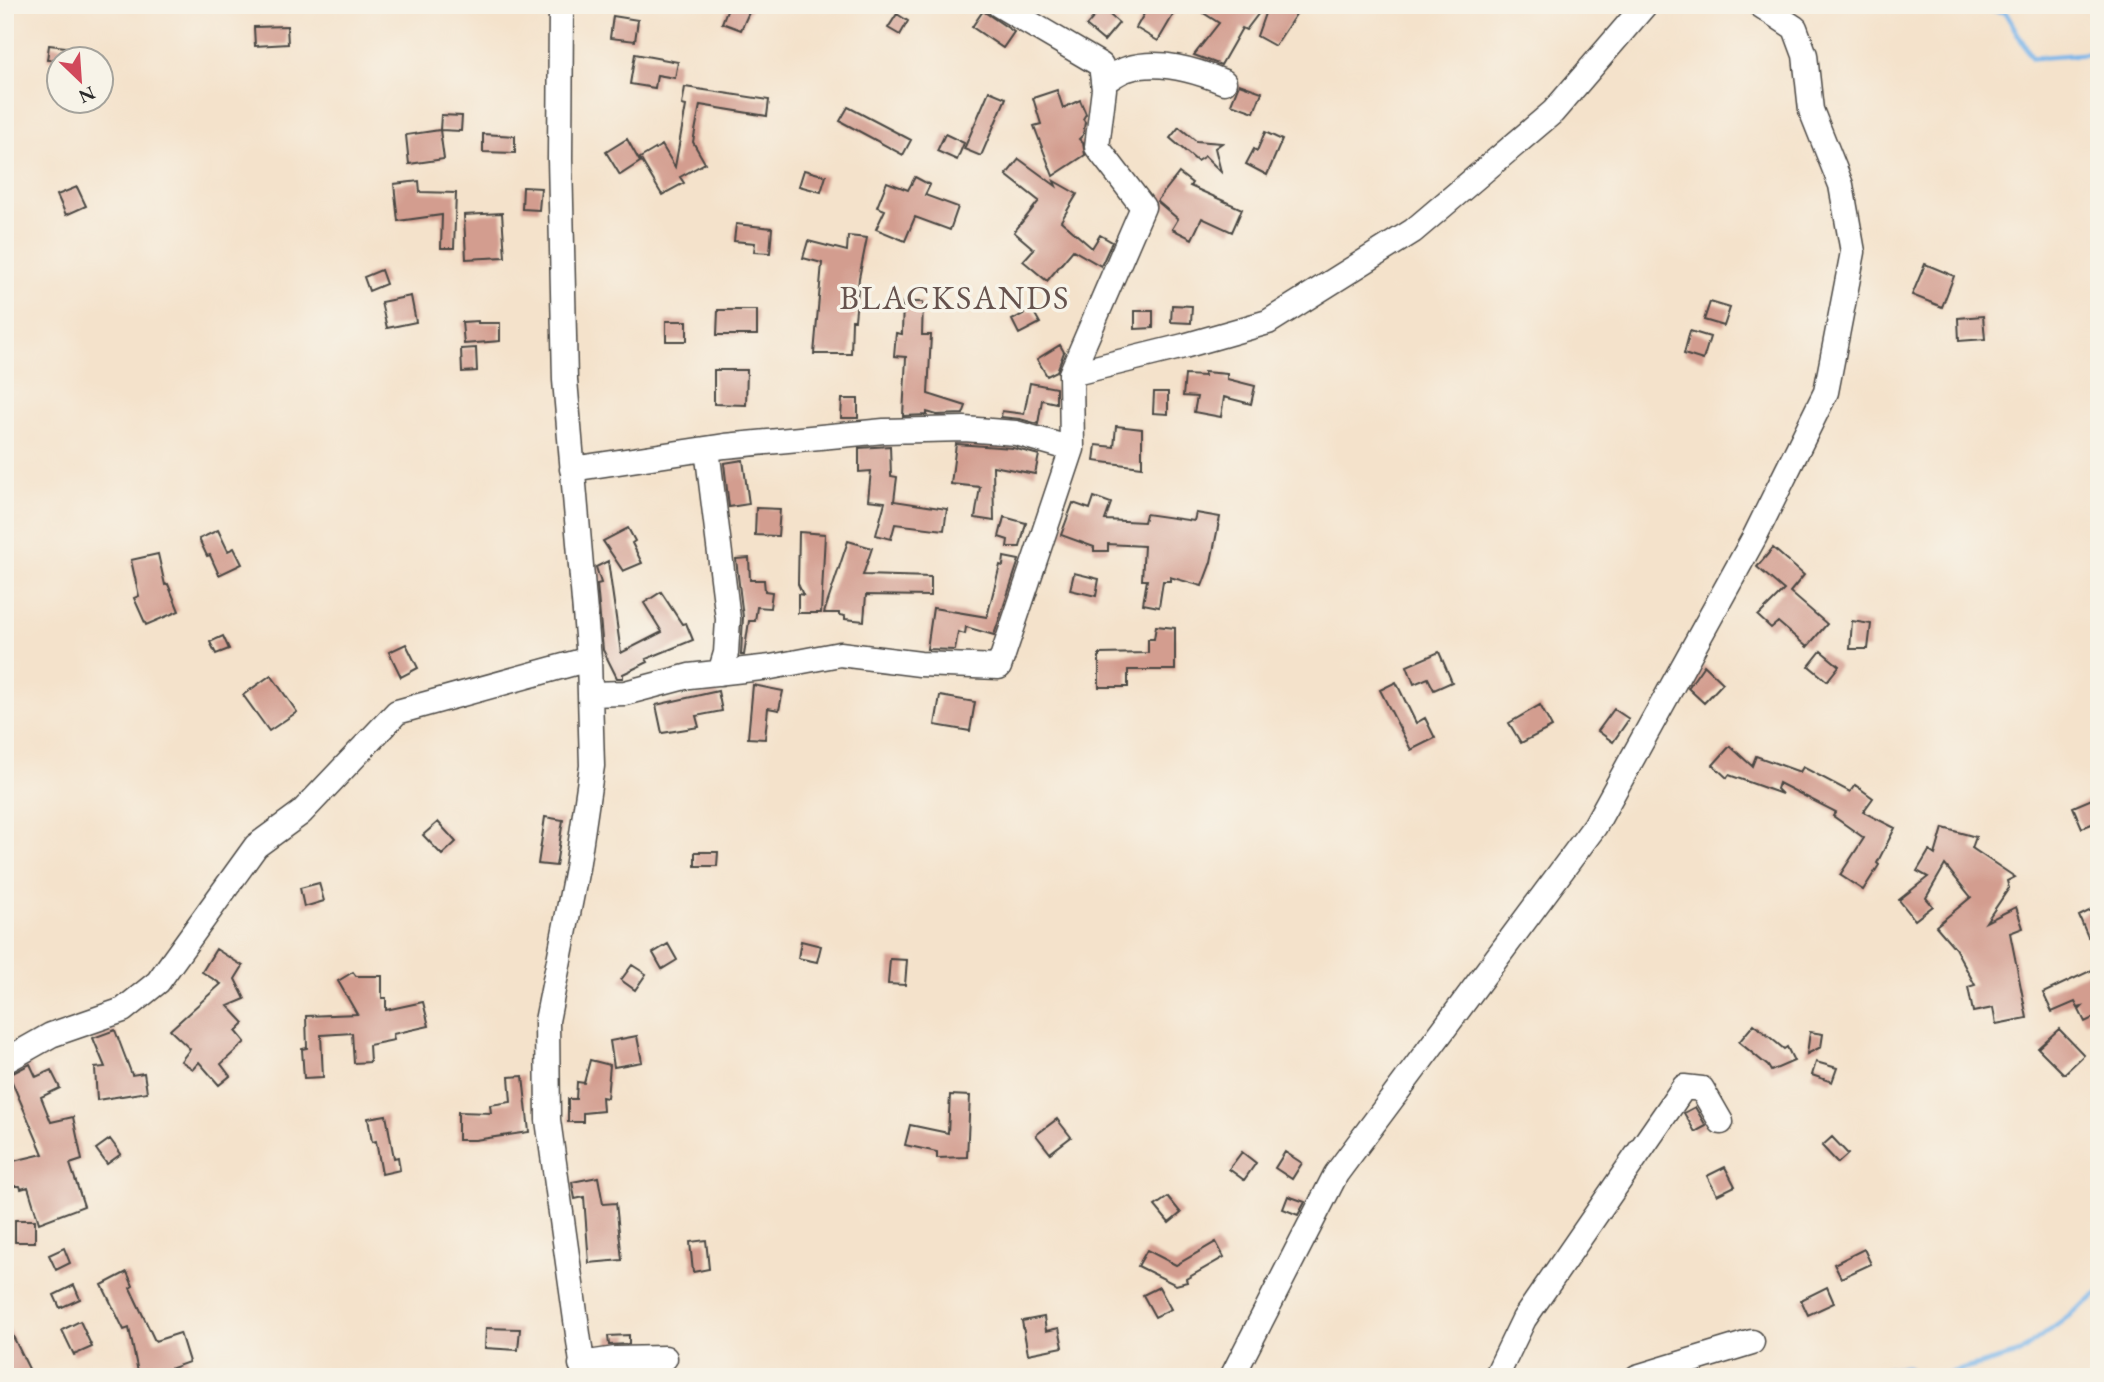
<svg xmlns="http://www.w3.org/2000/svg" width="2104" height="1382" viewBox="0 0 2104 1382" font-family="'EB Garamond',serif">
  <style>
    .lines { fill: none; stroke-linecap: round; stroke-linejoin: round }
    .stream { stroke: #78b5ea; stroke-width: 5 }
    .building { fill: #d39d8f }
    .minor-casing { stroke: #494643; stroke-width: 27 }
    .minor { stroke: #fff; stroke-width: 24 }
    .labels { text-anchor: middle; stroke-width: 7; stroke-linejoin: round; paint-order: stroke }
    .neighbourhood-label { font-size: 33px; letter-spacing: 2px; fill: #66534e; stroke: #f7f3e8 }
  </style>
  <rect width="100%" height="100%" fill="#f7f3e8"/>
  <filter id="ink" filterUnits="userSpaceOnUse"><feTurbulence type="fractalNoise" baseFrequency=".0143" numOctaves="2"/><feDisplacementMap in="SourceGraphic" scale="14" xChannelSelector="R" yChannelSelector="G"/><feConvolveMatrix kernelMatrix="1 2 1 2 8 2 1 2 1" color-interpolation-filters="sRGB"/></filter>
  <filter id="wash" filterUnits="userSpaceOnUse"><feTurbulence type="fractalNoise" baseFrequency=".00686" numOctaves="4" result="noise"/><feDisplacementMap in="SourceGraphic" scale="28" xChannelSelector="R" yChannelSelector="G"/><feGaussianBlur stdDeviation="1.57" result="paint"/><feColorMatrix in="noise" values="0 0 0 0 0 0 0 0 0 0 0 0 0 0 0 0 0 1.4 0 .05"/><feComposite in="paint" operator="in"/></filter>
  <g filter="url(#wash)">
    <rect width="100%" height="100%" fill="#f4e2cb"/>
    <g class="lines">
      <path class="stream" d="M1962 5 2005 12 2032 58 2099 53
        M1872 1377 1887 1369 1906 1367 1915 1377
        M1936 1377 2018 1354 2099 1293"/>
    </g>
    <g id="blocks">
      <path class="building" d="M729 5H743L751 8 741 30 722 23Z
        M1149 5H1179L1158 41 1136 28Z
        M1191 5H1265L1246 30 1242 28 1221 65 1194 55 1219 23Z
        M1268 5H1302L1275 46 1257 36Z
        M1102 8 1119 23 1104 41 1086 26Z
        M983 11 1014 32 1003 48 972 27Z
        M897 14 908 21 900 35 888 28Z
        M613 16 638 20 635 41 610 38Z
        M287 26 288 44 255 46 254 27Z
        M49 45 90 50V60H47Z
        M635 54 678 62 675 78 657 75 655 88 630 84Z
        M1239 84 1262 92 1254 112 1231 104Z
        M685 87 769 100 767 116 700 105 693 142 705 163 680 177 684 183 662 195 640 158 662 145 675 167 686 106 682 105Z
        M1057 90 1063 108 1080 100 1086 114 1083 119 1085 122 1083 135 1079 139 1083 143 1085 155 1053 176 1034 126 1041 124 1033 98Z
        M989 91 1006 98 981 156 964 149Z
        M848 107 911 140 903 155 840 121Z
        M441 115 462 116 461 131 440 130Z
        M1179 127 1196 141 1222 143 1215 148 1221 172 1205 156 1197 161 1170 138Z
        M440 130 444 159 409 164 406 135Z
        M1265 132 1282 140 1267 175 1246 164 1254 149 1257 151Z
        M483 134 515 136V153L483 152Z
        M945 134 964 143 957 160 937 151Z
        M627 139 640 162 620 175 606 152Z
        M1019 159 1056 186 1054 181 1077 194 1061 221 1092 248 1100 235 1112 242 1101 266 1073 250 1047 281 1023 261 1034 249 1014 232 1039 201 1006 175Z
        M804 170 826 176 821 192 799 186Z
        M1179 173 1192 183 1190 186 1242 209 1232 232 1202 218 1192 239 1172 229 1178 219 1157 201Z
        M915 177 930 185 925 195 958 207 950 230 915 217 905 241 876 229 885 210 877 207 887 182 908 190Z
        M419 181 420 192 456 193 454 248H441L442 215 398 221 394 184Z
        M77 187 86 206 66 215 57 195Z
        M523 187 541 188 539 210 522 209Z
        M502 213 505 257 466 259 464 215Z
        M736 224 772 228 770 253 754 252 755 243 734 241Z
        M848 236 867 238 859 278 855 320H852L851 354H814L822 263 803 258 808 241 847 251Z
        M1925 264 1954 276 1942 307 1912 295Z
        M381 270 386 284 369 291 364 277Z
        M411 296 416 322 387 328 381 302Z
        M903 302H923L922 335H931L928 394 966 406 963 414 937 415 927 412V415L903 416 906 357 894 356 896 333 902 334Z
        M1710 302 1730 308 1724 326 1704 320Z
        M1172 305 1192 306 1191 323 1171 322Z
        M1032 309 1040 323 1019 334 1012 320Z
        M718 310H757V335H717Z
        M1135 311H1153V328L1135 329Z
        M1983 316 1985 339 1959 341 1958 318Z
        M478 321V323H500V341L464 344 462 322Z
        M666 321H687V341H666Z
        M1690 331 1710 337 1703 360 1684 354Z
        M1060 345 1064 352 1057 371 1047 376 1037 359Z
        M476 348 477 371 462 372 461 349Z
        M714 370H747L746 405 714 404Z
        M1204 372 1227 374V379L1255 386 1251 404 1224 397 1221 417 1194 412 1197 397 1183 396 1185 375 1204 376Z
        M1030 383 1056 388V403L1042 400 1038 424 1020 419 1001 417 1002 411 1024 414Z
        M1154 392H1168V414L1153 413Z
        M842 399H858V418H841Z
        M1116 426 1142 429V467L1094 461 1096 445 1114 447Z
        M956 444 1013 448 1039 455 1035 474 993 466 994 521 975 518 980 487 951 484Z
        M890 446 891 476 897 477 894 501 947 509 944 530 895 524 891 539 876 535 885 502 868 500 871 471 859 472V448Z
        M743 460 749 504 729 507 724 463Z
        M1094 497 1111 503 1105 520 1144 522 1146 514 1194 521 1196 513 1220 517 1211 562 1202 586 1170 577V581H1163L1159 607 1143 604 1147 580H1142L1144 546 1108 544V551H1094V547L1061 535 1073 503 1090 509Z
        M756 508 780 509 778 536 755 535Z
        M1004 517 1026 523 1020 547H1007L1008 540 999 537Z
        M628 528 635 541 632 543 642 563 623 571 603 541Z
        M218 530 228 551 234 548 242 564 219 575 210 555 207 556 199 539Z
        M799 532 825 534 821 613H798V594L803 595 798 584Z
        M848 541 872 548 863 575 931 577V596L866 595 864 621 845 619V616L839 615V613H824Z
        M1773 548 1804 575 1790 592 1827 624 1807 647 1778 622 1771 628 1758 616 1784 590 1757 567Z
        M158 554 165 585 168 584 179 611 146 625 134 598 139 596 131 560Z
        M1004 557 1019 560 994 635 966 627 965 634 958 632 955 650 927 649 933 608 987 617 1000 565 1003 566Z
        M749 558 750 580H764L765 591 772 592 770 608 757 607 755 621H749L744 655H741L743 617 736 559Z
        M608 561 621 653 662 632 644 603 661 592 682 624 686 623 693 640 646 659 648 662 623 674V678H617L603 650 597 584 601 583 596 567Z
        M1074 573 1099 579 1096 596 1070 590Z
        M1852 621 1871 624 1868 649H1850Z
        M1156 626 1175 628V670H1128V687H1099V654L1148 653V639H1154Z
        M223 636 229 649 216 654 210 642Z
        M406 644 418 668 401 677 389 652Z
        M1821 651 1839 666 1827 681 1809 666Z
        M1439 652 1452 682 1434 690 1428 678 1414 684 1407 666Z
        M1704 665 1723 683 1704 703 1688 688Z
        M271 675 297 712 269 731 243 695Z
        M1396 682 1416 723 1425 718 1435 738 1411 750 1380 690Z
        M753 685 783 691 779 710 768 708 765 739 748 738Z
        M718 691 722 711 696 716 699 727 662 733 656 705Z
        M940 696 975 702 970 731 935 725Z
        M1540 705 1552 727 1521 743 1509 723Z
        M1614 709 1629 719 1613 742 1598 731Z
        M1730 746 1752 766 1756 756 1800 772 1803 767 1850 792 1855 785 1873 798 1863 812 1895 828 1877 863 1879 865 1863 890 1840 875 1864 838 1833 816 1836 812 1779 783 1777 789 1782 794 1729 775 1727 778 1713 765Z
        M2099 796V821L2082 828 2073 807Z
        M545 817 563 820 556 866 538 864Z
        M438 822 456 842 442 855 423 835Z
        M1943 828 1976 837 1972 848 2015 877 2007 881 2009 888 1986 922 2016 907 2023 928 2010 933 2027 1018 1996 1024 1993 1008 1973 1012 1968 987 1975 985 1955 948 1936 926 1971 897 1945 865 1926 898 1933 906 1915 920 1899 900 1928 877 1917 871 1929 851 1935 855Z
        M695 852H718L717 866H695Z
        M319 883 324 901 304 907 300 888Z
        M2093 909 2099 921V932L2088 937 2079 916Z
        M801 941 821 946 817 962 798 958Z
        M668 944 677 960 662 969 653 953Z
        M216 949 243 966 235 979 245 999 228 1006 244 1023 236 1031 245 1042 221 1064 230 1076 219 1085 199 1062 193 1069 181 1061 190 1049 170 1030 221 984 202 972Z
        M890 959 907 960 905 985 888 984Z
        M632 965 646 974 635 990 621 980Z
        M2092 970 2099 984V1015L2085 1022 2079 1010 2082 1007 2078 1008 2075 1002 2052 1012 2043 993Z
        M353 972 356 976H382V998H386V1010L423 1002 429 1026 393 1034 394 1040 369 1045 370 1062 354 1063 352 1033 321 1035 323 1077 304 1078 302 1049 307 1048 306 1016 357 1014 338 981Z
        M1754 1024 1784 1049 1787 1047 1794 1061 1771 1071 1768 1066 1739 1042Z
        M2059 1029 2084 1055 2064 1074 2038 1048Z
        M115 1030 132 1075 144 1073 147 1092 97 1100 95 1068 105 1067 93 1038Z
        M1810 1032 1823 1034 1821 1047 1807 1054Z
        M637 1036 642 1062 614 1067 610 1041Z
        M590 1060 610 1065 607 1098 602 1097 603 1111 583 1113V1122H568V1099H576L577 1082 584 1083Z
        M1816 1062 1837 1068 1832 1082 1812 1075Z
        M30 1064 36 1077 51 1070 60 1088 41 1097 51 1122 73 1117 82 1160 70 1164 84 1206 39 1223 28 1187 21 1189 20 1186H5V1163L43 1154 9 1075Z
        M523 1076 529 1132 475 1140H458V1112L491 1113 490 1105 511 1102 509 1077Z
        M950 1095 970 1096 967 1157 937 1158V1152L905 1145 910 1125 948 1133Z
        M1695 1107 1706 1126 1695 1132 1684 1113Z
        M386 1115 394 1158 398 1157 400 1170 382 1174 376 1141 372 1142 368 1118Z
        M1057 1119 1071 1137 1050 1153 1036 1135Z
        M1832 1137 1848 1154 1838 1163 1822 1146Z
        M110 1139 121 1154 107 1164 96 1149Z
        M1242 1152 1256 1163 1244 1180 1229 1169Z
        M1285 1152 1302 1163 1292 1179 1275 1168Z
        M1725 1167 1735 1186 1717 1195 1707 1176Z
        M598 1177 603 1204 616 1203 622 1260 589 1263 584 1197 575 1199 572 1182Z
        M1288 1196 1305 1202 1298 1215 1283 1209Z
        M1168 1197 1181 1213 1169 1223 1155 1206Z
        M15 1220H35V1242H15Z
        M706 1240 709 1269 693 1272 690 1242Z
        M1216 1242 1224 1257 1186 1279 1187 1282 1176 1285 1138 1266 1147 1250 1176 1265Z
        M64 1248 70 1263 56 1270 49 1255Z
        M1864 1249 1871 1264 1841 1278 1834 1264Z
        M127 1272 133 1286 130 1288 155 1341 180 1333 189 1362 158 1373 139 1377 129 1328 124 1330 102 1285Z
        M74 1285 80 1299 60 1308 54 1295Z
        M1159 1287 1171 1309 1155 1317 1143 1295Z
        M1827 1287 1834 1303 1808 1315 1801 1300Z
        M1044 1317 1046 1331 1059 1328 1063 1347 1028 1354 1022 1321Z
        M5 1320 33 1377H11L5 1365Z
        M80 1321 92 1347 74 1355 62 1330Z
        M486 1328 520 1329 518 1350 485 1348Z
        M629 1335V1344L609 1345 608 1336Z"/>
    </g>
  </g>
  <g filter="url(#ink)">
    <use href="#blocks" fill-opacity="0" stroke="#494643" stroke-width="2"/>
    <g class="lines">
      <defs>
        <path id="minor" d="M561 5 560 159 565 380 589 659 592 766 577 868 547 1021 548 1120 584 1377
          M1103 82C1111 78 1119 71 1127 69 1159 59 1195 70 1224 82
          M1071 374 1184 346 1268 322 1413 231 1553 112 1645 5
          M707 449 728 619 726 653 720 673
          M572 469 725 446 884 431 964 429 1016 433 1072 449
          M590 694 625 693 689 676 771 667 840 654 920 664 999 667 1072 449 1071 374 1143 207 1097 147 1104 89 1101 65 999 5
          M5 1061 51 1035 123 1010 158 982 256 846 301 813 397 712 589 659
          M581 1364 616 1359 665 1358
          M1232 1377 1336 1174 1595 826 1754 538 1826 392 1853 252 1841 185 1811 110 1805 55 1795 28 1760 5
          M1496 1377 1524 1319 1684 1087 1702 1089 1721 1122
          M1637 1377 1752 1342"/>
      </defs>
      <use href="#minor" class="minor-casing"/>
      <use href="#minor" class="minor"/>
    </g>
  </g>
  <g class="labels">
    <g class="neighbourhood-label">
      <text x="955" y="309">BLACKSANDS</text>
    </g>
  </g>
  <rect width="2104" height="1382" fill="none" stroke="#f7f3e8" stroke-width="28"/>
  <g transform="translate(80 80) rotate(155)"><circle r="33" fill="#f7f3e8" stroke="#a5a39c" stroke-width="2"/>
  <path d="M0-5L12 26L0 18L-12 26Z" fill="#d1495b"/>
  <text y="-10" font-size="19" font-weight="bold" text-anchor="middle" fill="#2b2b2b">N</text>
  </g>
</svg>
